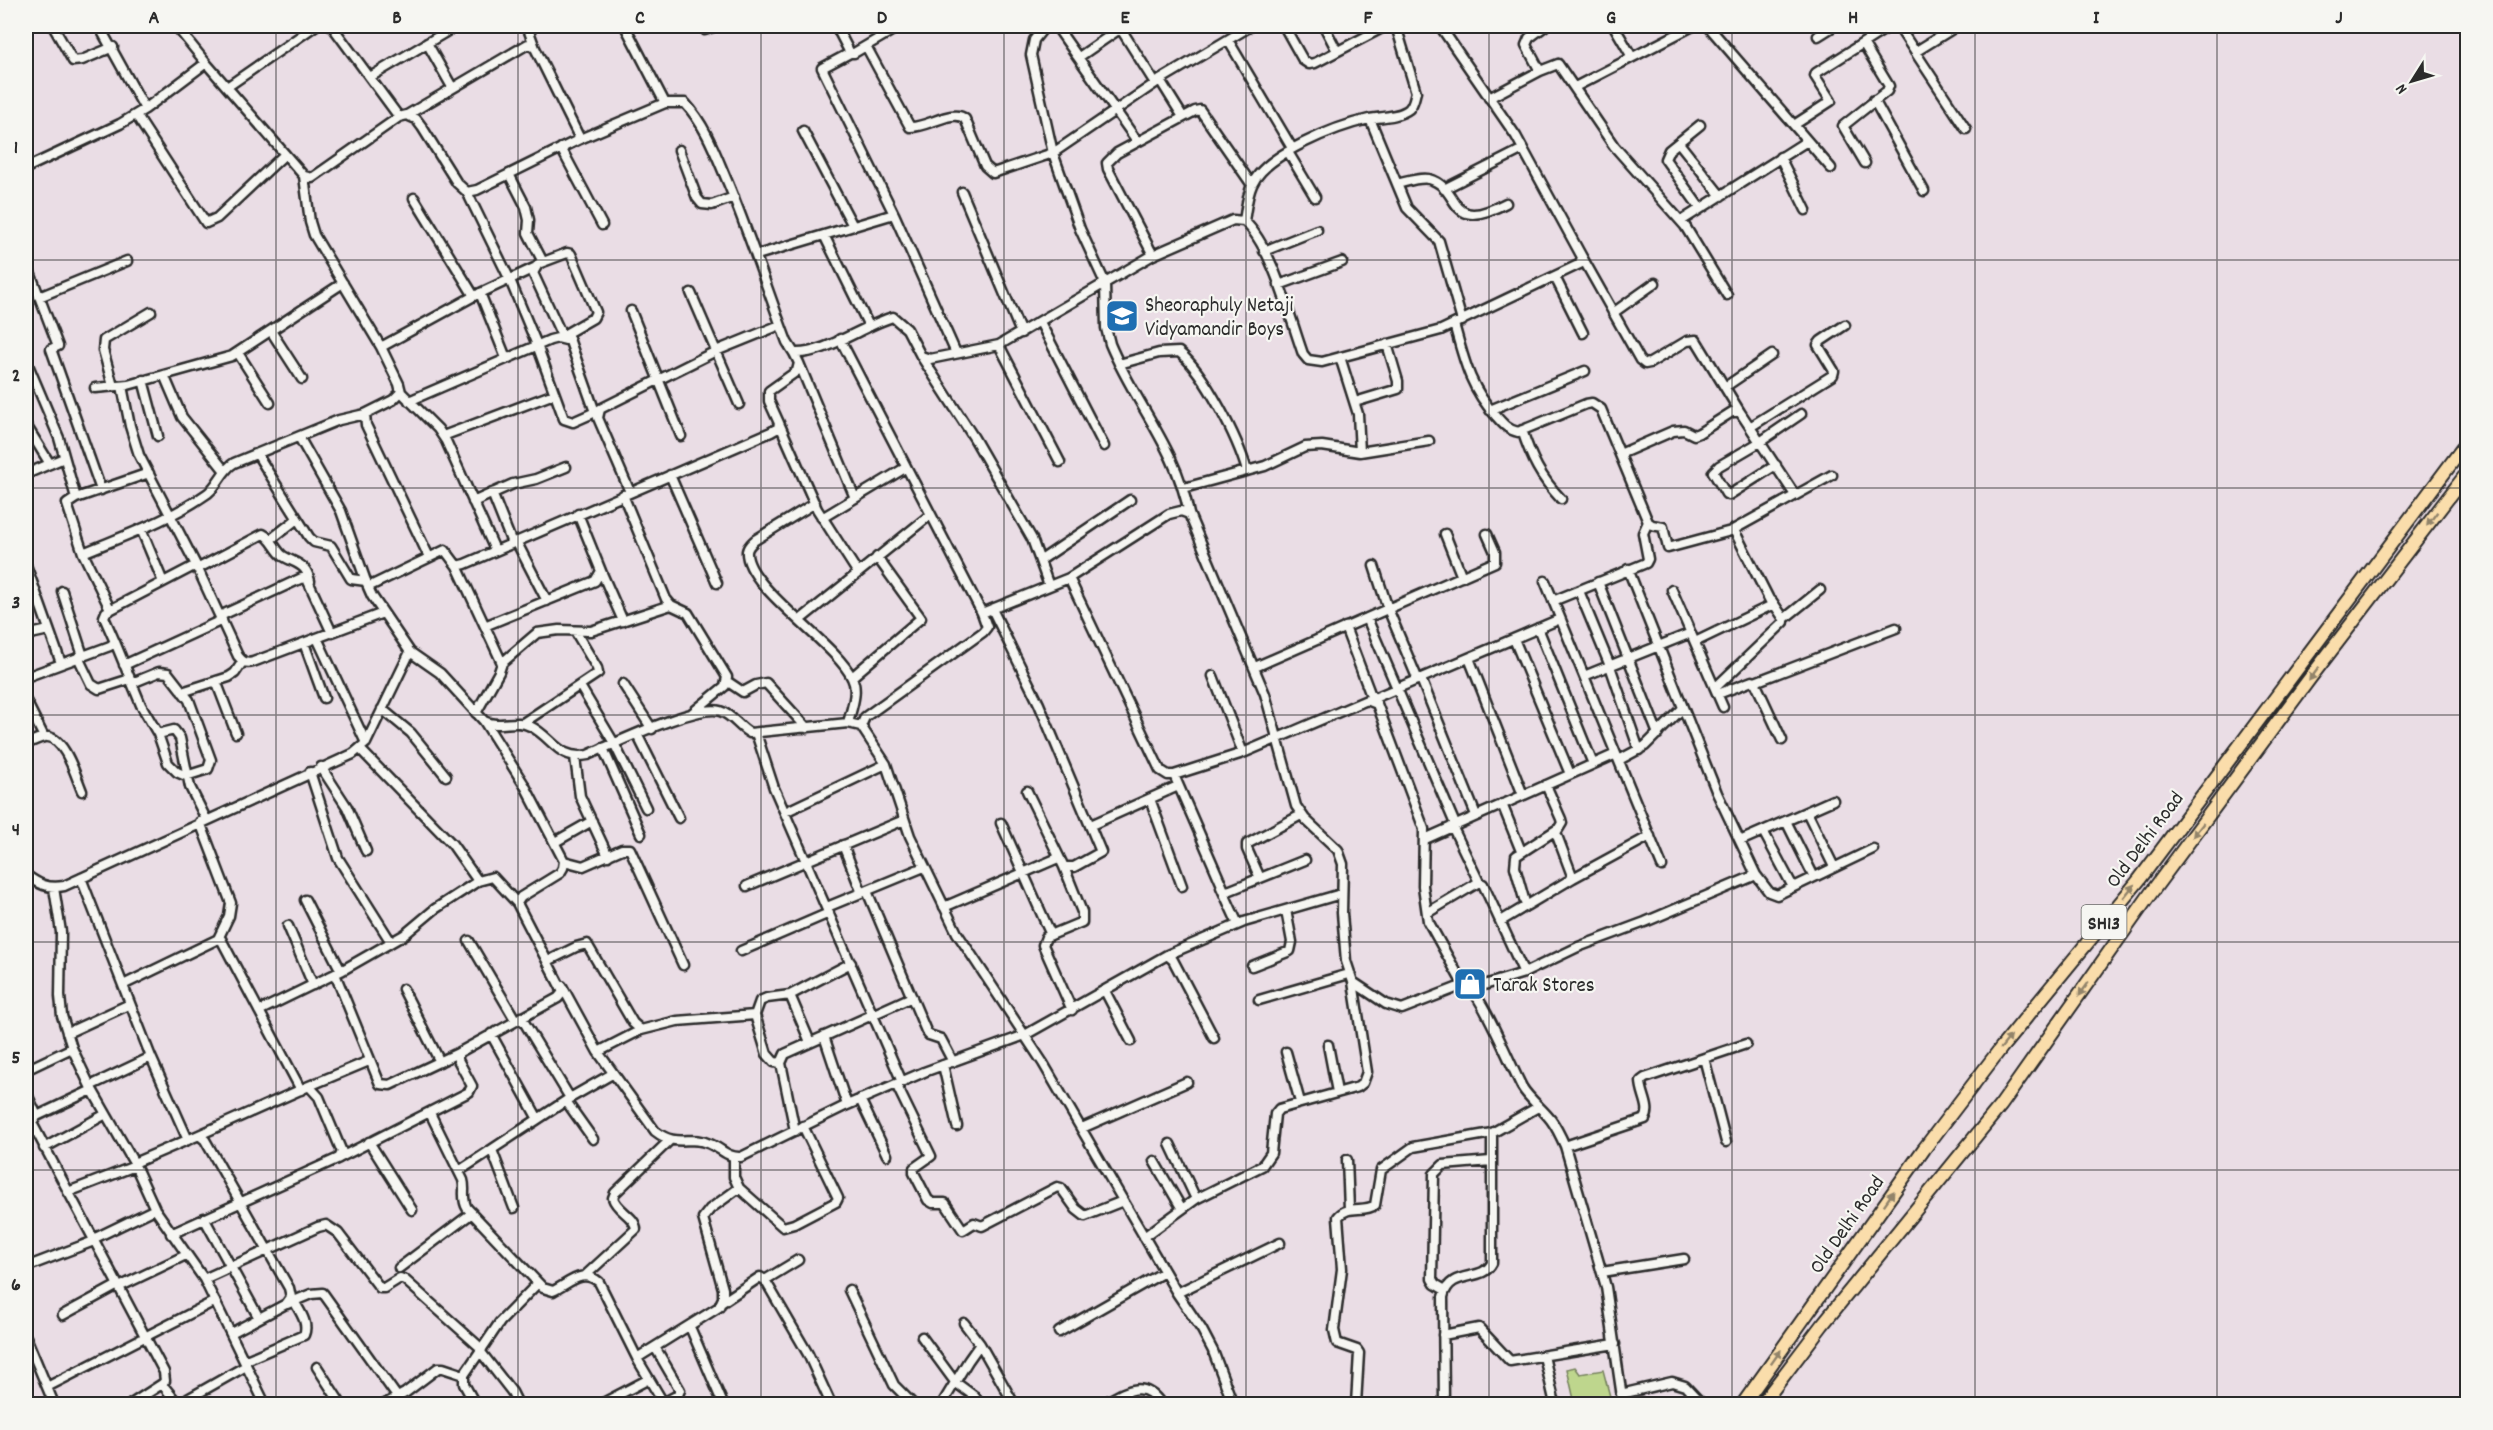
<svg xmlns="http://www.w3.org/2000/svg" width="2493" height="1430" viewBox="0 0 2493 1430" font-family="Dekko,sans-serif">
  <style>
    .green { fill: #bed68d; stroke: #74805c; stroke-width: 1.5 }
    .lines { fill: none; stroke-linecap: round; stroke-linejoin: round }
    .street-casing { stroke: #2b2b2b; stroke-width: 13 }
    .primary-casing { stroke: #2b2b2b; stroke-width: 16 }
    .street { stroke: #f6f6f2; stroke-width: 8 }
    .primary { stroke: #faddab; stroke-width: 12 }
    .oneway { fill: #92846b }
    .grid { fill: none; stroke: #2b2b2b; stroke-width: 1.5; stroke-opacity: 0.55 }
    .labels { text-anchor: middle; stroke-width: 4.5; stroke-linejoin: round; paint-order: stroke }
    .shield { fill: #f6f6f2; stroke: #686867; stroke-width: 1.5 }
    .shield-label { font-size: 20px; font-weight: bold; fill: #2b2b2b }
    .poi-label { font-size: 21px; fill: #2b2b2b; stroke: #f6f6f2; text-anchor: start }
    .street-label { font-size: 21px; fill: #2b2b2b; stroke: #f6f6f2 }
    .neatline { fill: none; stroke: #2b2b2b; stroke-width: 2 }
    .grid-label { font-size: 20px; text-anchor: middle; font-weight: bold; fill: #2b2b2b }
  </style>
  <rect width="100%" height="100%" fill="#eadde5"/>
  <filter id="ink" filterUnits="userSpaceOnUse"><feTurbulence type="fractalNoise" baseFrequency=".0167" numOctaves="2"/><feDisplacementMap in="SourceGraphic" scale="12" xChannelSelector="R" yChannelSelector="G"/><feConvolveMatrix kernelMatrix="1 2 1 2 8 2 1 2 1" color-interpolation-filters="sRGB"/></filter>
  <g filter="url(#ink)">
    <path class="green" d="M1575 1367 1580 1374 1603 1370 1612 1404H1575L1567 1369Z"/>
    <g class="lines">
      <defs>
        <path id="street" d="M53 26 73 61 82 60 113 47
          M99 26 145 109
          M176 26 206 63 304 176 312 178 399 117 407 115 416 119 422 127 457 183 467 192 477 190 580 139 665 103H685C706 126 716 155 728 183 750 236 767 289 787 342L794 353C824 355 862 326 893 317L907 329 921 356 930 359 999 345 1153 255 1233 220 1244 221C1272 246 1290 318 1303 354L1308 360 1322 362 1441 330 1580 264 1582 257 1516 136 1440 26
          M332 26 399 117
          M527 26 535 48
          M625 26 665 103
          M836 26 850 53H854L900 26
          M1045 26 1034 40 1031 55 1053 153 1080 229 1105 283 1106 328 1110 344C1135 404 1177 448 1189 514
          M1056 26 1137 141
          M1119 26 1155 83
          M1284 26 1303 60 1309 64 1315 63 1386 26
          M1324 26 1337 51
          M1614 26 1632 57
          M1708 26 1831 168
          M1898 26 1966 129
          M705 30 716 26
          M1818 36 1834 26
          M1228 40 1292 148
          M427 43 452 87
          M1863 43 1889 86 1887 91 1843 126 1865 163
          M866 46 910 127C927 128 953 108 965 119L985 166 993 173 1053 153 1160 80 1251 26
          M1915 52 1957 26
          M850 53 822 68 894 214 956 353
          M1079 57 1121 28
          M1540 71 1526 45 1529 38 1545 26
          M370 77 456 26
          M1160 80 1183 117
          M227 87 315 26
          M1575 87 1693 26
          M1489 98 1540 71 1558 64 1614 146 1685 226 1727 295
          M1874 100 1924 191
          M136 115 206 223 217 218 285 154
          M407 115 528 44 535 48 580 139
          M1370 119 1407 208 1439 241 1462 321
          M1700 125 1669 150 1665 159 1700 208
          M1794 125 1831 101 1815 76 1816 73 1890 26
          M803 131 853 226
          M1679 143 1721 196
          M561 148 602 225
          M679 150 697 198 702 204 712 205 734 197
          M1288 152 1315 197
          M1780 157 1806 210
          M26 168 120 124 145 109 206 63
          M509 174 526 207 529 220 528 233 543 262
          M304 176 310 222 314 235 381 347 399 384 401 392 393 400 365 414 366 425 429 557
          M1397 184C1406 182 1419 177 1429 179 1463 188 1445 235 1506 203
          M1444 189 1523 149
          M467 192 510 280 537 345 564 419 573 422 600 410
          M962 192 1021 333
          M414 198 474 296
          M1244 221C1246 210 1247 196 1252 185 1265 154 1337 126 1369 119 1381 117 1399 117 1409 109 1414 104 1414 98 1416 92L1396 26
          M1681 221 1807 141
          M824 235 869 326
          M1264 251 1317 230
          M757 255 894 214
          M1153 255 1108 169 1107 163 1117 153 1195 111 1200 110 1252 185
          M1582 257 1640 360 1645 364 1650 363 1687 341 1696 340 1740 412
          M26 262 58 346 51 349 101 490
          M1555 277 1583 333
          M1279 285 1342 262
          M480 293 506 358
          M691 293 739 404
          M39 297 127 261
          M631 311 681 436
          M1613 313 1655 283
          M1040 322 1104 446
          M1454 324C1464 360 1470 388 1496 416 1503 424 1508 430 1518 432L1586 404 1592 403 1601 409 1648 522 1652 525 1663 527 1668 548 1731 531 1832 475
          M271 331 302 379
          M563 338 533 273 538 264 567 253 571 254 596 312 593 318 567 333 595 412
          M840 339 982 613 987 627 983 632 865 717 861 726 886 764 910 836 957 933 1043 1063 1177 1293 1202 1330 1213 1351 1233 1404
          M999 345 1060 462
          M381 347 474 296 534 268
          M238 353 270 403
          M794 353 799 363 797 371 769 391V401L779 423 778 428 771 432 465 564 457 566 445 550 368 587 372 596 410 652 440 673 484 721C499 729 516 718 530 726 553 737 558 761 588 755 613 744 697 704 720 711 733 715 739 728 750 733L848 723 861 726
          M921 356 974 438 1032 539 1049 586
          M1340 357 1358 414 1360 452
          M26 360 59 438 76 498
          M799 363 855 498
          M1119 364 1159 353 1179 352C1205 373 1238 439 1247 471
          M164 375 182 417 225 471
          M143 380 158 436
          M113 386 103 350 104 340 151 312
          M122 386 130 426 139 455 196 565 238 656C243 662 246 664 253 662L383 613
          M1725 387 1772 355
          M95 388 128 385 232 356 343 283
          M401 392 438 429 446 441 495 550
          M409 401 550 340 558 338 566 340
          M1355 402 1398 389V381L1387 344
          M1490 410 1585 371
          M779 423 817 509 858 573
          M26 425 50 464
          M1750 427 1833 375 1834 371 1818 345 1821 341 1845 325
          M1522 430C1531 458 1541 478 1561 499
          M443 436 554 394
          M299 437 341 511 367 584
          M257 454 309 537 314 542 331 546 351 579 366 581
          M1620 454 1673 431 1684 430 1694 435 1699 433 1732 412H1740L1795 495
          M1776 465 1729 495 1726 494 1713 472 1719 466 1760 442 1801 414
          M26 474 64 458
          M670 475 717 583
          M1184 488 1265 466 1305 447 1322 446 1360 452 1429 441
          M630 492 598 418 600 409 716 351 780 325
          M492 493 512 543
          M623 495 666 599 671 605 688 613 727 677 725 686 692 713
          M473 502 513 484 536 479 566 467
          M815 503 755 540C751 544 748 546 747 551 744 586 836 643 852 678 859 691 851 710 848 723
          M822 518 905 468
          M141 529 163 582
          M1445 534 1462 577
          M270 540 297 519
          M516 541 547 601
          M83 553C126 535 170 520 208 493 219 484 222 470 234 463L339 420 365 414
          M1041 560 1130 500
          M26 565 61 663
          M457 566 502 663 499 672 476 713
          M1374 566 1388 609 1418 680
          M197 569 263 534C273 539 275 550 283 556 296 564 306 563 310 581
          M1628 569 1717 793 1756 875 1769 892 1777 895 1873 849
          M601 571 623 621
          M1069 578 1160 770 1168 775H1174L1243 753 1367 700 1377 704 1424 829 1423 886 1428 921 1464 986
          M1545 581 1662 866
          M1598 582 1658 734
          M1672 590 1723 707
          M62 591 83 656
          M1579 591 1610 666 1639 750
          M26 596 36 593
          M1553 601 1646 563 1648 559 1643 533 1648 522
          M110 609 83 553 67 504 76 498 149 473
          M992 609 1039 704 1101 852 1074 867H1064L1027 791
          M982 613 1069 578 1169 514 1181 511 1189 514 1265 694 1296 806 1305 819 1338 850 1343 864 1342 913 1346 961 1353 982 1386 1004 1402 1009 1456 988C1461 987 1466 986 1470 989 1482 996 1513 1070 1522 1087 1530 1100 1542 1108 1551 1120 1557 1128 1561 1137 1565 1146L1606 1287 1623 1404
          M220 616 302 578 307 579 332 633
          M1367 618 1455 824
          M1784 619 1820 590
          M800 620 930 515
          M487 625 595 581 601 571 578 514
          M1345 627 1373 701
          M1538 628 1593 764
          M26 635 49 630
          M317 638 366 743
          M1514 639 1570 774
          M115 642 141 705 158 734 168 763 177 772 186 776 208 769 211 760 189 700 168 673 159 672 132 683
          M1695 642 1772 605 1734 530
          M304 643 324 698
          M78 657 91 684 99 689 130 679
          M1469 658 1523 795
          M502 663 537 633 559 630 591 631 671 605
          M124 665 222 620
          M1255 667 1495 562V552L1487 534
          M1213 676 1243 753
          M1584 676 1691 633
          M26 677 110 646 115 642 104 617 106 612 196 565
          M852 677 921 618 877 557
          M1421 679 1476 815
          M216 681 236 733
          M728 682 743 692 756 685 766 683 807 728
          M1755 682 1896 628
          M623 684 652 729
          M580 686 614 743 646 808
          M1715 688 1784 622V619L1772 601
          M182 692 229 677 235 673 243 661
          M1718 694 1752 681 1755 682 1782 740
          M1372 699 1560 619
          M26 701 44 737
          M382 709 411 733 446 776
          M523 723 598 673 597 668 575 631
          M756 733 774 788 902 1082
          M158 734 174 730 180 738 190 787 206 819
          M637 734 679 818
          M26 744C32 742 38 738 44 737 64 734 76 777 82 791
          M603 748 641 834
          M360 749 452 844 478 881
          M575 757 580 796 608 856
          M1619 760 1645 746 1683 708
          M321 767 347 807 366 851
          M310 772 338 858 391 942
          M1174 775 1224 890 1228 891 1305 860
          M1546 785 1561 819 1562 823 1556 833 1573 878
          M1150 799 1182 886
          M1502 804 1521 851
          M785 812 886 764
          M1807 812 1834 867
          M1786 821 1814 877
          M200 822 231 903 229 916 218 939
          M1001 823 1051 935
          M1091 825 1178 786
          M1452 826 1479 882
          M1763 831 1793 887
          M1425 839 1616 754
          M1740 841 1833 800
          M555 842 592 821
          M843 845 862 893
          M564 861 583 866 622 849H630L683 965
          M1064 867 1082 912V922L1046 937 1043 945 1072 1010
          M26 875C38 884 48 889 64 886L353 754 366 743 410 652
          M81 878 151 1057 188 1140
          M1260 878 1247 849V844L1301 815
          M747 886 904 820
          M1221 887 1238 924
          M54 888 61 932 60 996 62 1016 72 1048 90 1086 134 1163 155 1209 204 1279 265 1404
          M867 891 926 1031 929 1035 941 1039 953 1062
          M305 900 341 971
          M1526 906 1515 867 1516 856 1556 830
          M827 907 924 867
          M944 907 1058 858
          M1427 913 1479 882 1483 884 1524 973
          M1501 921 1573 878 1650 836
          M288 926 313 985
          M469 941 516 1021
          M741 951 829 913
          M1167 955 1244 922 1341 894
          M548 961 576 947 587 944 633 1023 641 1030 677 1021 755 1015
          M1252 966 1290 951 1292 942 1286 910
          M335 974 380 1084 390 1085 458 1053
          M123 985 216 940 221 939 301 1090
          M562 986 598 1052 655 1131C678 1149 689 1134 710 1144 722 1149 728 1158 741 1157L845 1106 924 1072 1025 1035 1167 955 1173 960 1214 1038
          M403 989 440 1062
          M1471 989 1524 973 1578 947 1645 922 1756 875
          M1105 991 1131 1041
          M790 995 810 1042
          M1259 1000 1349 974
          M259 1011 341 971 404 935 435 909 478 881 493 877 517 903
          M521 1017 570 1098
          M67 1033 130 1004
          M491 1034 538 1119
          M824 1036 847 1105
          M1328 1045 1337 1092
          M598 1052 641 1030
          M1286 1052 1300 1102
          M1704 1058 1726 1142
          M781 1063 774 1062 767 1054 755 1015 760 1001 767 998 790 995 851 963
          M943 1065 957 1126
          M26 1070 72 1048
          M896 1084 931 1156 914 1168V1173L928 1200 933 1203H945L963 1230 974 1223 982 1226 1057 1187 1061 1188 1076 1209 1085 1216 1123 1201
          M90 1086 151 1057
          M309 1086 369 1061
          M92 1090 37 1116 32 1123 164 1372 165 1381 162 1384 131 1404
          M26 1092 37 1116
          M860 1099 887 1155
          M566 1101 593 1139
          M430 1113 463 1180C466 1190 461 1198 467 1208L543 1288 553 1291C570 1283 582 1268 599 1282L639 1362 664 1404
          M1082 1128 1187 1082
          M795 1131 781 1063 785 1054 912 997
          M369 1142 412 1210
          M1170 1144 1196 1199
          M1565 1146 1645 1119C1652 1108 1641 1094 1641 1081L1645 1078 1746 1044
          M44 1148 106 1114
          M492 1150 514 1208
          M339 1158 469 1092 472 1086 458 1060V1053L558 998 563 992 517 903 521 897 560 873 563 868 564 861 525 786 484 721
          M734 1158V1177L739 1188 783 1227 794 1224 836 1202 838 1198 803 1126
          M1347 1160 1349 1209
          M1154 1161 1182 1209
          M134 1163 199 1135 205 1140 289 1288 291 1297 286 1304 231 1333
          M459 1171 570 1098 612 1074
          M68 1192 135 1166
          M204 1218 259 1318
          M171 1234 339 1158 342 1152 319 1097 309 1086 199 1135
          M1144 1237 1196 1199 1262 1166 1271 1153 1275 1114 1279 1109 1358 1087 1363 1083 1367 1072 1353 982
          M93 1239 155 1209
          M26 1267 94 1241
          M399 1268 472 1213
          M1602 1272 1684 1259
          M586 1275 636 1229C635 1216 617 1211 613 1198L615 1193 670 1140
          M204 1279 318 1227 326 1225 338 1233 380 1288H384L400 1278 405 1280 482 1349
          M765 1280 798 1260
          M119 1287 186 1255
          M849 1290 894 1385 913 1404
          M1445 1290 1435 1284 1432 1279 1434 1174 1443 1165 1491 1161
          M1177 1293 1280 1243
          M721 1303 760 1277 765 1280 808 1354 831 1404
          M287 1304 311 1294 323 1293 398 1398
          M63 1315 118 1285
          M690 1327 723 1404
          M1059 1332 1164 1272
          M1443 1335 1479 1328 1510 1361 1615 1344
          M26 1337 54 1404
          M922 1337 955 1382 974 1396 980 1404
          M980 1344 1014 1404
          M655 1347 680 1390 678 1395 663 1403
          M480 1351 512 1392 518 1404
          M1544 1356 1555 1404
          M637 1358 719 1307 723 1298V1289L703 1218 710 1209 739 1188
          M244 1361 304 1335C309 1323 300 1312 294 1301
          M317 1367 341 1404
          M162 1384 178 1404
          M47 1387 215 1301
          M1621 1394 1672 1382 1685 1386 1702 1404
          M179 1404 246 1366
          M385 1404 405 1393 438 1368H443L464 1375
          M475 1404 464 1384V1375L500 1322 538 1283
          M601 1404 649 1379
          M942 1404 968 1361 980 1344 964 1323
          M1103 1404C1125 1392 1143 1378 1161 1404
          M1356 1404 1359 1353 1357 1350 1337 1343 1334 1330 1342 1269 1338 1217C1348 1204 1364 1213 1375 1205L1381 1170 1413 1147 1492 1133
          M1444 1404 1443 1297C1450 1268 1482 1283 1492 1263V1133L1538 1107"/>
        <path id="primary" d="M1743 1404 1924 1149 2001 1048 2139 880 2468 441
          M1762 1404 1822 1325 2001 1105 2151 893 2310 678 2468 472"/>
      </defs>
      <use href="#street" class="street-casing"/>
      <use href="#primary" class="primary-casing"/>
      <use href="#street" class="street"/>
      <use href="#primary" class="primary"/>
    </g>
    <defs><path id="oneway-solid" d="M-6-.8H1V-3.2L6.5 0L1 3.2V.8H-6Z" transform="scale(1.5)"/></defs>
    <g class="oneway">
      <use href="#oneway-solid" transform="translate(2432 519) rotate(127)"/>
      <use href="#oneway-solid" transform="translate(2314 674) rotate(127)"/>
      <use href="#oneway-solid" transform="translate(2198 830) rotate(128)"/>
      <use href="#oneway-solid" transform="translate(2129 891) rotate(-51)"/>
      <use href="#oneway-solid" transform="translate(2084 989) rotate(125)"/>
      <use href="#oneway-solid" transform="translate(2006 1042) rotate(-51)"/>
      <use href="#oneway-solid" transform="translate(1889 1198) rotate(-55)"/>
      <use href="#oneway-solid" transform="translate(1776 1357) rotate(-55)"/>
    </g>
  </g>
  <path class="grid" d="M276 26V1404M518 26V1404M761 26V1404M1004 26V1404M1246 26V1404M1489 26V1404M1732 26V1404M1975 26V1404M2217 26V1404M26 260H2468M26 488H2468M26 715H2468M26 942H2468M26 1170H2468"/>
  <defs>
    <symbol id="school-square" viewBox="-11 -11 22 22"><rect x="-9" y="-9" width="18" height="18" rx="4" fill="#1f6fb2" stroke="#f6f6f2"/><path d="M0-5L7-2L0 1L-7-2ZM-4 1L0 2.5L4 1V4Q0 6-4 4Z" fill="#fff"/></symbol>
    <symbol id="shop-square" viewBox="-11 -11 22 22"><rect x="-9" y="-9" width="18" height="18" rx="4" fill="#1f6fb2" stroke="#f6f6f2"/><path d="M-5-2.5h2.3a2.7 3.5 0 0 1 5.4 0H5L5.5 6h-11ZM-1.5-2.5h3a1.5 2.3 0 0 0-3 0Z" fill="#fff"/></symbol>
  </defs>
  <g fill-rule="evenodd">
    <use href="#school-square" x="1103" y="297" width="38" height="38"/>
    <use href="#shop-square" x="1451" y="965" width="38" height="38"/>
  </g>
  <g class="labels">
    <rect class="shield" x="2081.5" y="905" width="45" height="34" rx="4.5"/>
    <g class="shield-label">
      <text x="2104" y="929">SH13</text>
    </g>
    <g class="poi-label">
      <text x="1145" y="311">Sheoraphuly Netaji<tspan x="1145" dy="24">Vidyamandir Boys</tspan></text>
      <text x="1493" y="991">Tarak Stores</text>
    </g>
    <g class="street-label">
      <text transform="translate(2144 839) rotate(-53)" y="7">Old Delhi Road</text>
      <text transform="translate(1846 1224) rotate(-55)" y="7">Old Delhi Road</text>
    </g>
  </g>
  <rect width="2493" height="1430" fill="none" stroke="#f6f6f2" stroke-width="66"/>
  <g transform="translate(2412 81) rotate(233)" stroke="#f6f6f2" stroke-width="4.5" paint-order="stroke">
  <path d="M0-4.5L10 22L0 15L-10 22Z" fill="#2b2b2b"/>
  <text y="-9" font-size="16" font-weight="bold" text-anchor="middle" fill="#2b2b2b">N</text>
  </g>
  <rect x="33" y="33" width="2427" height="1364" class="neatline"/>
  <g class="grid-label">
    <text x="154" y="23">A</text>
    <text x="397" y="23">B</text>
    <text x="640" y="23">C</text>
    <text x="882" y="23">D</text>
    <text x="1125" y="23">E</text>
    <text x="1368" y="23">F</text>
    <text x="1611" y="23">G</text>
    <text x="1853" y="23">H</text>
    <text x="2096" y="23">I</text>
    <text x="2339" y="23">J</text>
    <text x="16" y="153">1</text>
    <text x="16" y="381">2</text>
    <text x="16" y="608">3</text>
    <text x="16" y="835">4</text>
    <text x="16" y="1063">5</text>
    <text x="16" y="1290">6</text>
  </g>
</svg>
